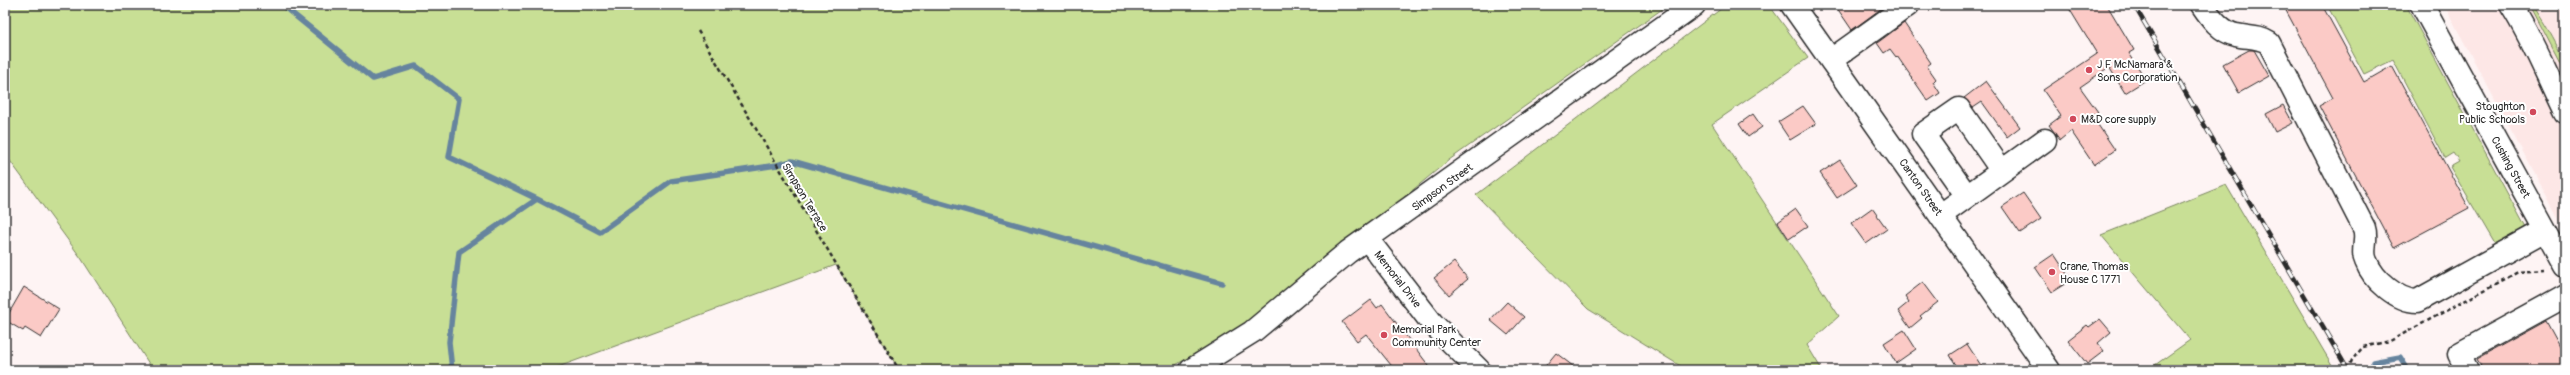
<svg xmlns="http://www.w3.org/2000/svg" width="2570" height="375" viewBox="0 0 2570 375" font-family="Pangolin,sans-serif">
  <style>
    .built { fill: #fde7e6 }
    .green { fill: #c8df95; stroke: #7a8560 }
    .lines { fill: none; stroke-linecap: round; stroke-linejoin: round }
    .stream { stroke: #66849e; stroke-width: 5.5 }
    .building { fill: #fbcac6; stroke: #2b2b2b }
    .minor-casing { stroke: #2b2b2b; stroke-width: 25 }
    .major-casing { stroke: #2b2b2b; stroke-width: 25 }
    .path { stroke: #2b2b2b; stroke-width: 2.5; stroke-dasharray: 4 3; stroke-linecap: butt }
    .minor { stroke: #fff; stroke-width: 22 }
    .major { stroke: #fff; stroke-width: 22 }
    .rail-casing { stroke: #2b2b2b; stroke-width: 4.5 }
    .rail { stroke: #fff; stroke-width: 3; stroke-dasharray: 9; stroke-linecap: butt }
    .poi-dot { fill: #d1495b; stroke: #fff; stroke-width: 1.5 }
    .labels { text-anchor: middle; stroke-width: 4; stroke-linejoin: round; paint-order: stroke }
    .poi-label { font-size: 11px; fill: #2b2b2b; stroke: #fff; text-anchor: start }
    .street-label { font-size: 11px; fill: #2b2b2b; stroke: #fff }
  </style>
  <rect width="100%" height="100%" fill="#fef4f4"/>
  <filter id="ink" filterUnits="userSpaceOnUse"><feTurbulence type="fractalNoise" baseFrequency=".025" numOctaves="2"/><feDisplacementMap in="SourceGraphic" scale="8" xChannelSelector="R" yChannelSelector="G"/><feConvolveMatrix kernelMatrix="1 2 1 2 8 2 1 2 1" color-interpolation-filters="sRGB"/></filter>
  <g filter="url(#ink)">
    <path class="built" d="M2444 5H2565V223L2559 219Z"/>
    <path class="green" d="M5 5H1668L1449 160 1344 247 1238 329 1167 370H895L898 368 836 265 550 370H153L81 258 5 154Z
      M1726 5H1769L1808 58 1712 124 1839 316 1807 345 1822 370H1687L1588 309 1476 195Z
      M2327 5H2406L2526 228 2495 244 2450 167 2459 162 2453 153 2445 158 2393 60 2364 74Z
      M2530 5H2533C2543 22 2565 53 2565 72Z
      M2226 185 2335 370H2148L2190 340 2101 235Z"/>
    <g class="lines">
      <path class="stream" d="M282 5 373 79 416 66 459 99 449 157 537 199 459 252 449 342 452 370
        M537 199 600 232 671 181 777 165 792 161 1222 283
        M2373 362 2400 357 2408 370"/>
    </g>
    <path class="building" d="M1835 5H1886L1852 30Z
      M2067 5H2107L2134 50 2129 53 2146 80 2125 93 2109 67 2080 87 2098 112 2092 116 2115 150 2094 165 2071 131 2060 140 2049 125 2061 116 2043 90 2097 54Z
      M2283 5H2322L2364 82 2392 66 2469 208 2394 248 2319 106 2333 98Z
      M1904 23 1931 63 1927 66 1936 79 1933 82 1940 93 1928 101 1897 56 1896 57 1890 49 1884 53 1877 43Z
      M2249 50H2254L2269 76 2239 93 2223 64Z
      M1986 81 2020 127 2007 137 1982 102 1973 108 1964 98Z
      M2283 105 2293 123 2275 132 2266 114Z
      M1803 106 1816 124 1790 140 1778 122Z
      M1753 114 1762 127 1748 137 1739 124Z
      M1840 160 1857 185 1837 198 1820 173Z
      M2023 193 2041 219 2020 233 2002 207Z
      M1872 208 1887 229 1866 244 1851 223Z
      M1796 209 1808 226 1789 239 1778 222Z
      M2054 254 2071 280 2052 292 2035 267Z
      M1454 262 1468 279 1449 295 1434 278Z
      M1923 282 1938 302 1920 316 1922 318 1910 328 1898 311 1909 302 1905 296Z
      M24 287 59 309 41 338 25 328 23 331 5 320Z
      M1371 300 1377 308 1382 304 1432 370H1395L1366 334 1357 341 1342 322Z
      M1507 302 1524 317 1508 335 1490 320Z
      M2100 319 2111 332 2098 343 2104 351 2087 364 2068 340 2087 325 2089 327Z
      M2546 321 2565 356V370H2483L2477 359Z
      M1904 330 1916 349 1896 363 1884 343Z
      M1967 344 1984 370H1959L1950 355Z
      M1556 353 1578 370H1542Z"/>
    <g class="lines">
      <defs>
        <path id="minor" d="M2202 5C2210 17 2221 32 2236 35 2248 38 2258 36 2269 43L2364 228C2368 239 2361 251 2366 261 2373 280 2398 301 2417 301L2545 230
          M2422 5 2565 266
          M2511 5C2533 39 2547 76 2565 112
          M1831 60 1908 5
          M1967 196 1923 134 1959 109 2002 171
          M1941 215 2045 140
          M1368 240 1432 323 1479 370
          M1191 370 1252 332 1348 252 1694 5
          M2467 370 2459 354 2565 296"/>
        <path id="major" d="M1792 5 2049 370"/>
      </defs>
      <use href="#minor" class="minor-casing"/>
      <use href="#major" class="major-casing"/>
      <path class="path" d="M698 31 899 370
        M2348 370 2352 360 2363 347 2390 341 2518 272 2544 270"/>
      <use href="#minor" class="minor"/>
      <use href="#major" class="major"/>
      <defs>
        <path id="rail" d="M2134 5 2348 370"/>
      </defs>
      <use href="#rail" class="rail-casing"/>
      <use href="#rail" class="rail"/>
    </g>
  </g>
  <g class="poi-dot">
    <circle cx="2089" cy="70" r="4"/>
    <circle cx="2533" cy="112" r="4"/>
    <circle cx="2073" cy="119" r="4"/>
    <circle cx="2052" cy="272" r="4"/>
    <circle cx="1384" cy="335" r="4"/>
  </g>
  <g class="labels">
    <g class="poi-label">
      <text x="2097" y="68">J F McNamara &amp;<tspan x="2097" dy="13">Sons Corporation</tspan></text>
      <text x="2525" y="110" text-anchor="end">Stoughton<tspan x="2525" dy="13">Public Schools</tspan></text>
      <text x="2081" y="123">M&amp;D core supply</text>
      <text x="2060" y="270">Crane, Thomas<tspan x="2060" dy="13">House C 1771</tspan></text>
      <text x="1392" y="333">Memorial Park<tspan x="1392" dy="13">Community Center</tspan></text>
    </g>
    <g class="street-label">
      <text transform="translate(2511 167) rotate(61)" y="4">Cushing Street</text>
      <text transform="translate(1442 187) rotate(-36)" y="4">Simpson Street</text>
      <text transform="translate(1921 187) rotate(55)" y="4">Canton Street</text>
      <text transform="translate(805 197) rotate(59)" y="4">Simpson Terrace</text>
      <text transform="translate(1398 279) rotate(52)" y="4">Memorial Drive</text>
    </g>
  </g>
  <rect width="2570" height="375" fill="none" stroke="#fff" stroke-width="20"/>
  <rect x="10" y="10" width="2550" height="355" fill="none" stroke="#2b2b2b" stroke-width="1.5" filter="url(#ink)"/>
</svg>
